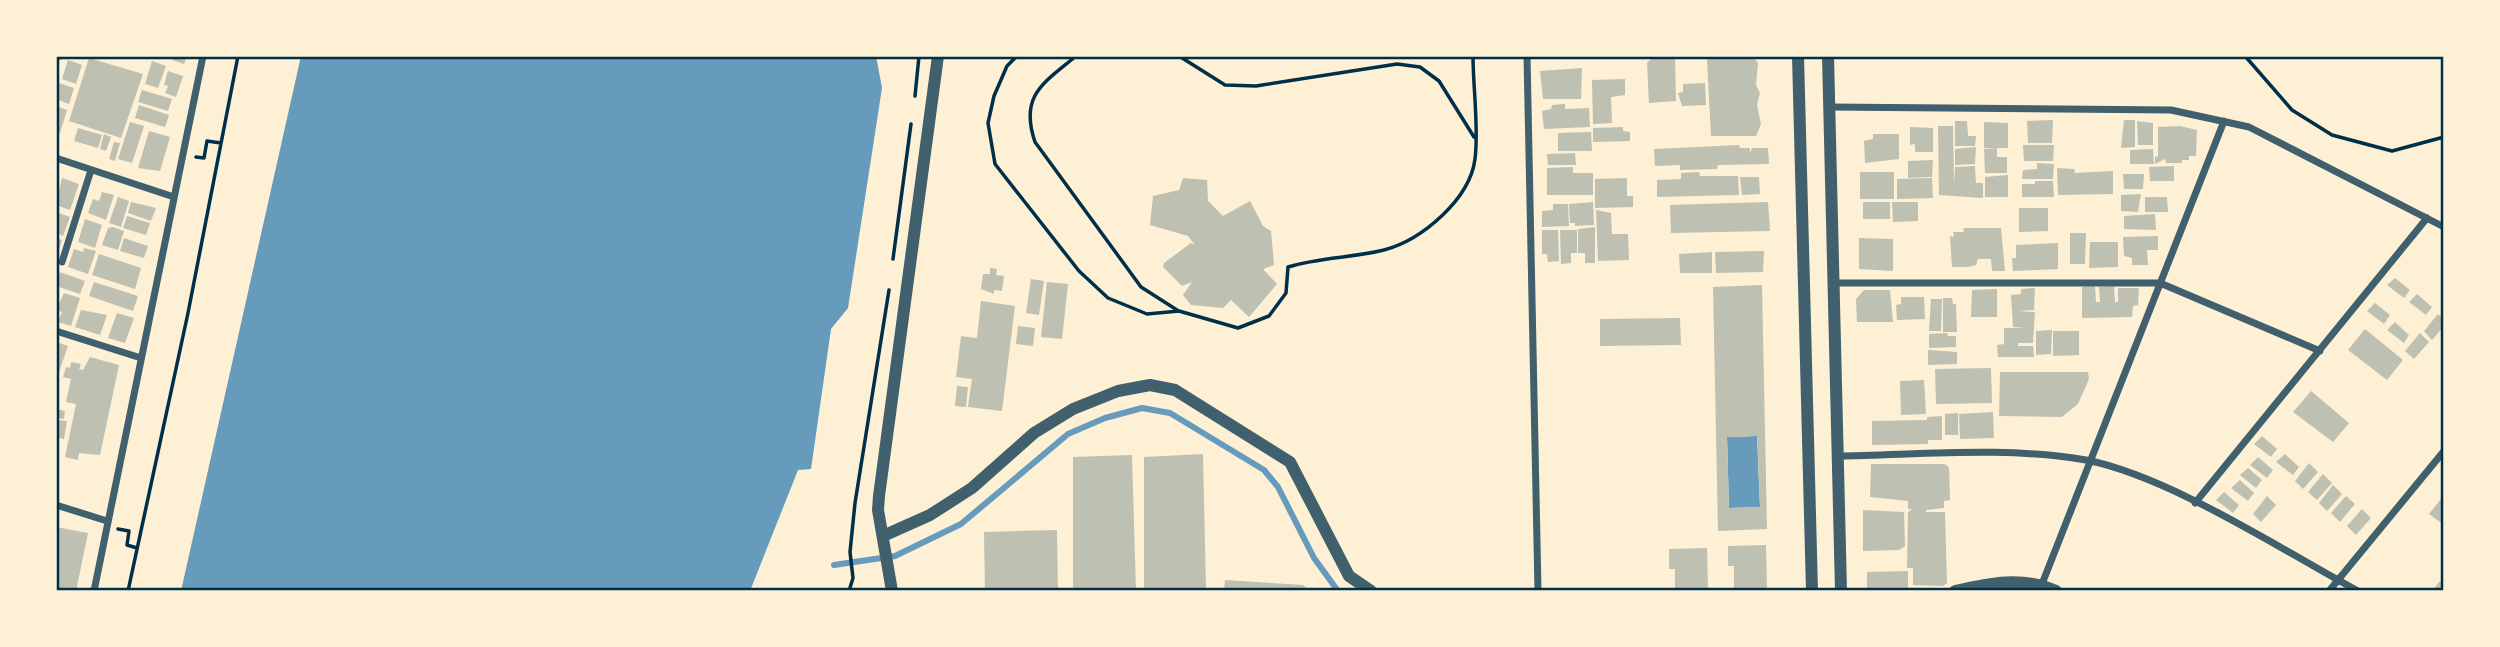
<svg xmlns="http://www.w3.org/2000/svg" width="2500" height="647" viewBox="0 0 2500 647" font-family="Karla,sans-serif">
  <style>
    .water { fill: #669bbc }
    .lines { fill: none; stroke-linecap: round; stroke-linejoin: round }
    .stream { stroke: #669bbc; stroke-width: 6 }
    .building { fill: #bec0b2; fill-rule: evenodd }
    .path { stroke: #003049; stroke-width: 3.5 }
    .minor { stroke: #3f606c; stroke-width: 7 }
    .tertiary { stroke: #3f606c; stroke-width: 12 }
    .neatline { fill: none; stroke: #003049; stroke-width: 2.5 }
  </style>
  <rect width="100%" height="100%" fill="#fdf0d5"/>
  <path class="water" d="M301 56H876L882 88 848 308 831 329 811 469 798 470 750 591H181Z
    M1757 436 1760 507 1729 508 1727 437Z"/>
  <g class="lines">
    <path class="stream" d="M834 565 895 556 961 524 1068 434 1105 418 1142 408 1170 413 1264 470 1278 487 1314 558 1338 591"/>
  </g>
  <path class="building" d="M173 56H187L184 64 172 60Z
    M1654 56H1675L1676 101 1649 103 1647 63Z
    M1712 56H1752L1758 63 1756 85 1760 93 1757 105 1761 124 1756 136H1711L1707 60Z
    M89 58 143 74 121 138 69 121Z
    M68 60 82 65 76 84 62 79Z
    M152 61 166 66 158 88 145 84Z
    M1582 68 1581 99H1543L1540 71Z
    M168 71 183 76 176 97 165 93 168 86 164 85Z
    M1625 79V95L1611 97 1612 123 1593 124 1592 80Z
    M56 82 74 88 69 104 56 99Z
    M1705 83 1706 105 1682 106 1678 93 1683 92V84Z
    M142 90 172 99 168 111 138 102Z
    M1565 104V109L1589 108 1590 127 1544 129 1542 111 1551 109 1552 105Z
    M139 105 169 115 165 127 135 118Z
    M59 107 67 110 60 133 56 132V108Z
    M2053 120 2052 143H2028L2027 121Z
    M2124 120H2135V147L2121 148Z
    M1955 121H1967L1968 136H1976L1975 146H1955Z
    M2137 121 2153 123V145H2138Z
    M130 122 144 126 132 163 118 159Z
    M1984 122 2008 123V148H1984Z
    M1938 126H1953L1954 184 1955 167 1975 166 1976 183H1983V198L1939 195Z
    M2180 126 2197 130 2196 156H2189V160H2182V163H2166L2165 159 2155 164V157L2158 156V127Z
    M1623 127V131L1630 132V141L1593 142V128Z
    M1910 127 1933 128V152H1915V144L1910 145Z
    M78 128 102 135 98 148 74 141Z
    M149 131 170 137 160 171 138 168Z
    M1591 132 1592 151H1558V133Z
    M104 134 111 137 106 151 100 149Z
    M1873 134H1899V159L1865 163 1864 141 1873 139Z
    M114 142 120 143 115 161 109 159Z
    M1739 145 1740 148H1750V154L1752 148H1768L1769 164 1718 165 1717 169 1680 170V165L1655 166 1654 149Z
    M2023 145H2054L2053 161H2024Z
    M1976 147 1975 164 1955 165V149Z
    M1997 148V157H2007V173H1985L1984 149Z
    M2153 149 2154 164H2130V150Z
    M1575 153 1576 165H1548L1547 154Z
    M1933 160 1932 177 1908 178V161Z
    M2037 163 2054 164 2053 179H2022L2023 170 2037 169Z
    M2174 166V181H2150L2149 167Z
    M1573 167V173H1593V195H1547V168Z
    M2057 168 2074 169 2075 173 2113 171V194L2058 195Z
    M1699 172 1700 176H1738L1739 195 1657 197V180L1681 179V173Z
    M1860 172H1894V199H1860Z
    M2123 174H2144L2143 189H2124Z
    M2008 175V197H1985V177Z
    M1740 177H1759L1760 194 1742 195Z
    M62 178 79 184 70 210 56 205Z
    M1183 178 1207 180 1208 201 1223 216 1250 201 1263 226 1271 231 1274 265 1263 269 1277 284 1249 317 1231 300 1223 308 1191 305 1183 295 1192 282 1182 286 1163 267 1164 263 1191 243 1195 245 1188 236 1150 225 1153 196 1179 190Z
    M1627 178V196H1633V207L1595 208V179Z
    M1932 178 1933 198 1897 199V179Z
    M2035 181H2053L2054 197H2022V184H2035Z
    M102 192 114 195 106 220 88 213 93 199 99 201Z
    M2141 194 2138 212 2121 211V195Z
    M118 197 129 201 121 227 109 223Z
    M2145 197H2167L2168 212H2145Z
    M131 202 156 208 151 221 128 213Z
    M1593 202 1594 225 1575 226V223H1570L1569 204Z
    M1768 202 1770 231 1671 233 1670 205Z
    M1863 202H1890V219H1863Z
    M1892 202H1918V221L1893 222Z
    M1553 204H1568L1569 226 1542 227V211L1553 210Z
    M2019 208H2048V231L2019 232Z
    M1596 210 1611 213 1612 234H1628L1629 260 1598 261Z
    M56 212 70 217 63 236 56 233Z
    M2155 214 2156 230 2124 229V216Z
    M127 216 150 223 146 235 123 228Z
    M85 219 102 225 95 248 78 242Z
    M113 227 124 231 118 250 102 245 108 228Z
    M1595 227V263H1585V253H1578V229Z
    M1963 228H2001L2005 271H1992L1991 259H1978L1976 265 1969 267H1952L1950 236 1954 237 1953 232H1964Z
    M1542 230H1558L1559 261 1548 262 1547 254H1542Z
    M1560 230H1577V253H1571V263L1561 264Z
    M2070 233H2086L2085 264H2070Z
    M2158 236V250H2147L2148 265H2132V258L2124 256 2123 237Z
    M56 238 62 240 57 257H56Z
    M124 238 148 246 144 258 120 251Z
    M1859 238 1893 239V271L1859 269Z
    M2090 242H2118V267L2089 268Z
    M2058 243V269L2013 271 2012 258H2016V245Z
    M84 248 96 251 88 274 68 267 74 249 83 252Z
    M1764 251 1763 272 1716 273 1715 252Z
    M1712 252V273H1680L1679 254Z
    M99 254 141 268 135 289 92 275Z
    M990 268 997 269 996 275 1004 276 1002 291 994 290V294L981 289 983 274H990Z
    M60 272 85 281 80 294 56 286Z
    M2395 278 2410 290 2404 298 2387 285Z
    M1031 279 1044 281 1039 315 1026 313Z
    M94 282 138 296 133 311 89 296Z
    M1047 282 1068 284 1062 339 1041 337Z
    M1762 285 1767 529 1718 531 1713 287ZM1757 436 1760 507 1729 508 1727 437Z
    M2095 286 2096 302H2100L2099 287 2114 286 2115 302H2118V288H2139L2138 305 2133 306 2132 317 2082 318V287Z
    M2035 288 2034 310 2018 311 2035 312 2033 343H2018V346H2033L2034 357H1998L1997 345 2004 344V328H2025L2013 327 2011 295 2021 294V289Z
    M1997 289V317H1971L1972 290Z
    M1864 290H1890L1893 322H1857L1856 299Z
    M64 293 80 298 71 326 58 322 62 312 56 310Z
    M2417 294 2432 307 2426 315 2409 302Z
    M1901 297H1924L1925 319 1897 320 1896 305 1901 304Z
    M1943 298H1952L1953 304H1956L1957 332H1943Z
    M1931 299H1942L1941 331H1929Z
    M981 301 1015 306 1002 411 968 407 972 379 956 377 961 336 977 338Z
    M2375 303 2390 315 2384 324 2367 311Z
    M81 310 107 315 100 335 75 327Z
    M117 313 134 318 125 343 108 338Z
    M2438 314 2444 320V326L2432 340 2424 331Z
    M1680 318 1681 345 1600 346V319Z
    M2395 322 2409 335 2404 343 2387 330Z
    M1018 326 1035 328 1033 346 1016 344Z
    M2365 329 2403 360 2387 380 2348 350Z
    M2052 330 2051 354 2036 355V331Z
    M2053 331H2079V355L2053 356Z
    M1947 333 1948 336H1956V347L1929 348V334Z
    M2420 333 2429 342 2414 359 2405 351Z
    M56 342 68 346 59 372 56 371Z
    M1928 350 1957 352V364L1928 365Z
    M90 357 119 365 100 455 79 453 78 460 65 457 76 404 66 402 71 379 63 377 66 367 70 368 71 362 81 364 79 369 83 370Z
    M1991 368 1992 403 1936 404 1935 369Z
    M2000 372H2088L2089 379 2078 404 2062 417 1999 416Z
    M1924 380 1926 414 1901 415 1900 381Z
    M957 386 968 387 966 407 955 406Z
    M2311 391 2349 423 2333 442 2293 412Z
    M56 409 65 411 64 419 56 418Z
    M1993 412 1994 438 1960 439 1959 414Z
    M1958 413V435H1945V414Z
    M1942 416V440H1928V444L1872 445V421L1927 420V417Z
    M56 420 67 421 64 439 56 437Z
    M2262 436 2277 449 2271 457 2254 444Z
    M1203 454 1206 591H1144V457Z
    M2285 454 2299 467 2293 475 2276 462Z
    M1132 455 1136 591H1073V457Z
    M2258 457 2273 470 2267 478 2250 465Z
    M2309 463 2318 472 2303 489 2295 481Z
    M1871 464H1944L1949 467 1950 500 1944 501V508L1926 510V512H1945L1947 583 1943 586 1913 585V568H1907L1908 512 1912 509H1908V501L1870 497Z
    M2248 468 2262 480 2256 488 2240 475Z
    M2323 474 2332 483 2317 500 2308 492Z
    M2240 480 2254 493 2248 501 2231 488Z
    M2333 485 2342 494 2327 511 2319 503Z
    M2224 492 2239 505 2233 513 2216 500Z
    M2444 495V525L2429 514Z
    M2267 496 2276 505 2261 522 2253 514Z
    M2346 496 2355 504 2340 522 2331 513Z
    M2362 509 2371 518 2356 535 2347 526Z
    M1863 510 1904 512 1905 546 1899 550 1863 551Z
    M56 527 88 533 76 591H56Z
    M1057 530 1058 591H985L984 532Z
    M1766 545 1767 591H1734V566H1728V546Z
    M1707 548 1708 591H1675V569H1669V549Z
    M1908 571V591H1867V572Z
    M1225 580 1303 585 1310 591H1224Z
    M2440 581 2444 585V591H2432Z"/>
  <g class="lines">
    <path class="path" d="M1017 56 1007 66 994 96 988 123 995 164 1079 271 1108 298 1147 314 1179 311 1238 328 1269 316 1286 293 1288 267C1320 257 1352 258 1384 250 1422 240 1470 199 1475 159 1479 128 1473 88 1473 56
      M1076 56C1044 83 1019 95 1035 142L1141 287 1177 310
      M1179 56 1225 85 1256 86 1397 64 1420 67 1439 81 1474 137
      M2245 56 2292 110 2332 135 2392 151 2444 137
      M915 96 919 56
      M196 157 204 158 207 141 221 143
      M893 259 911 124
      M118 529 129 531 127 545 137 548
      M128 591 188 313 238 56
      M849 591 853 578 850 552 855 503 889 290"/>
    <path class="minor" d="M59 56H60
      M1527 56 1538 591
      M1829 107 2171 110 2249 127 2444 227
      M56 158 174 197
      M62 262 91 170
      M1835 283H2160L2320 351
      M56 331 141 358
      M1837 456C1919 455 2005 446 2086 460 2169 476 2282 550 2358 591
      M2195 503 2427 218
      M56 505 107 521
      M2042 584 2224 121
      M94 591 203 56
      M2329 591 2444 451"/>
    <path class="tertiary" d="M1798 56 1812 591
      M1828 56 1841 591
      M883 536 930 515 972 488 1034 433 1073 409 1118 391 1150 385 1175 390 1290 462 1349 576 1371 591
      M892 591 878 510 879 496 938 56
      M1955 591C1989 583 2023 576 2056 591"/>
  </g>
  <rect width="2500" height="647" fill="none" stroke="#fdf0d5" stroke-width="116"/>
  <rect x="58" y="58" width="2384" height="531" class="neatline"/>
</svg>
